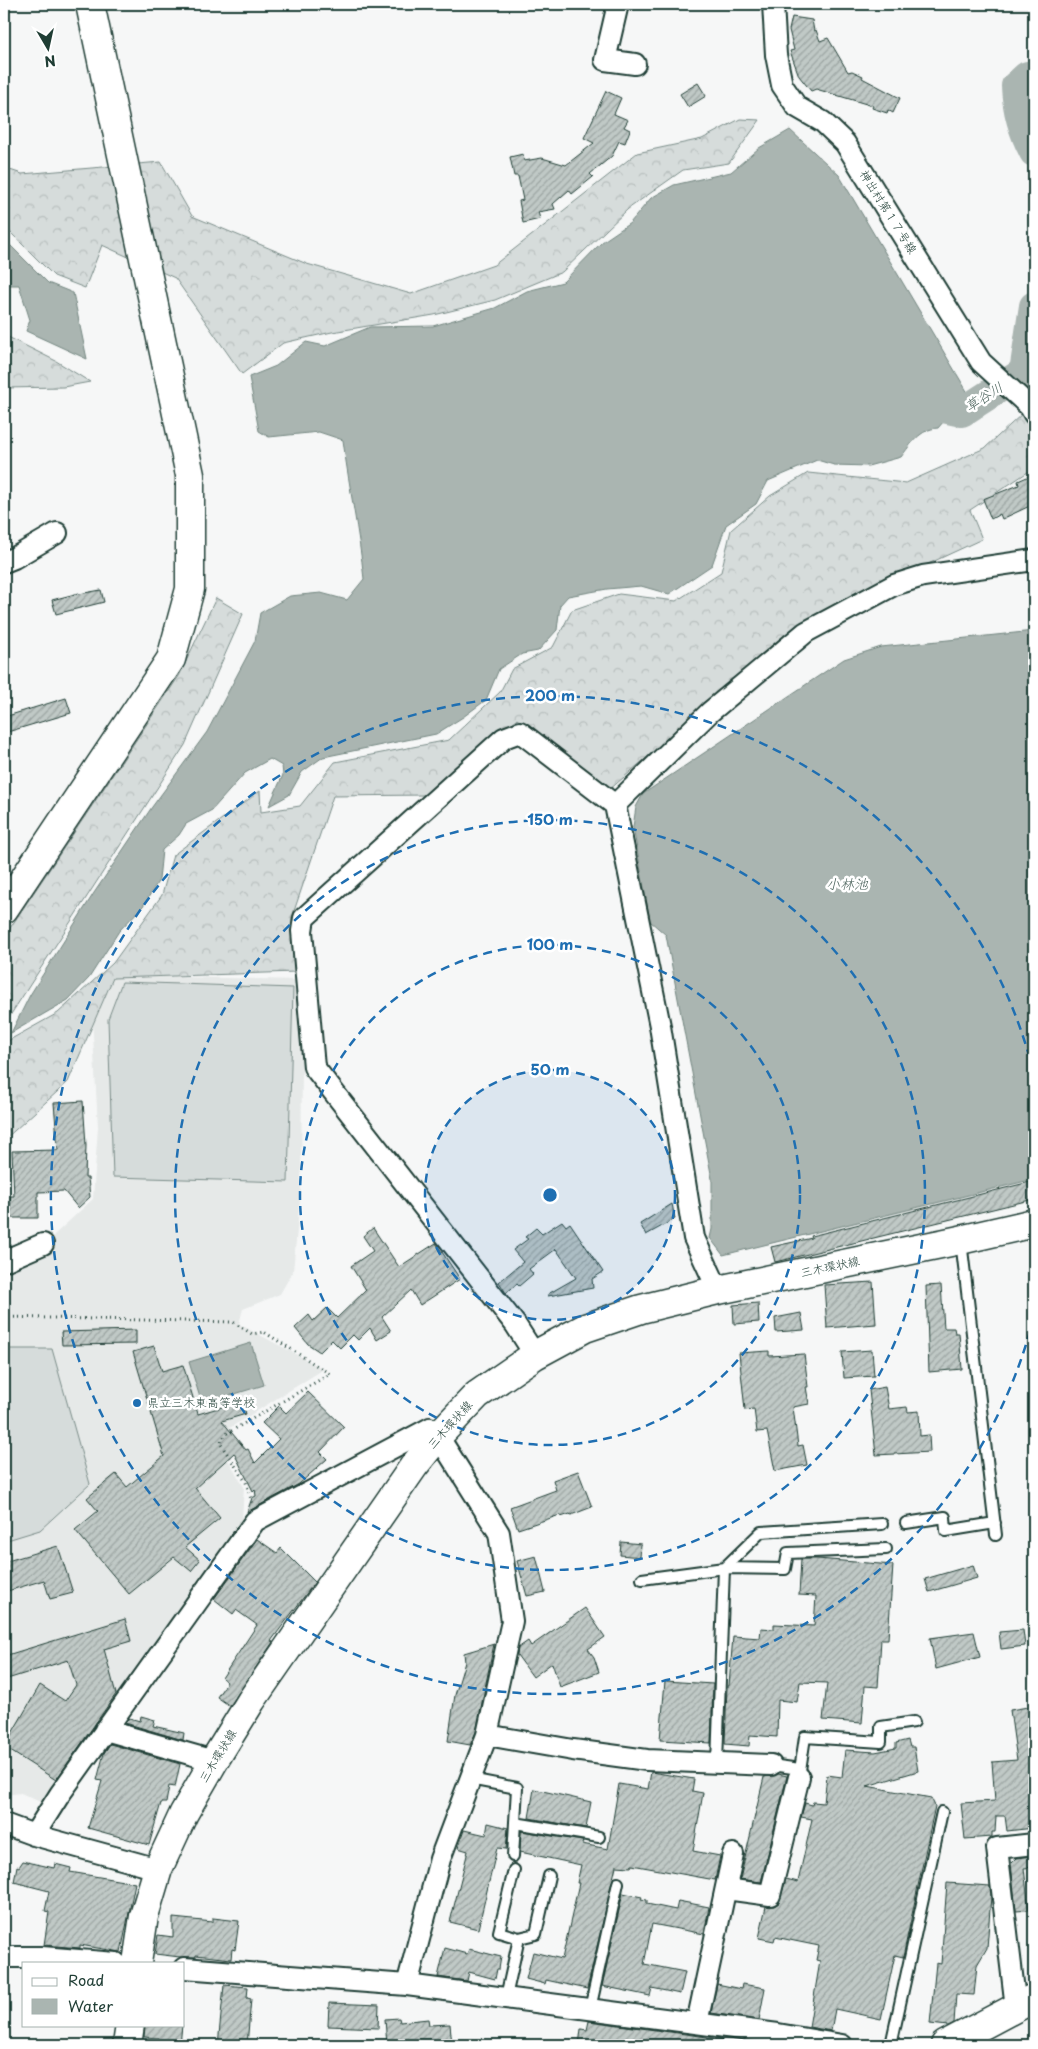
<svg xmlns="http://www.w3.org/2000/svg" width="1038" height="2049" viewBox="0 0 1038 2049" font-family="'Playpen Sans','Klee One',sans-serif">
  <style>
    .built { fill: #e6e9e8 }
    .forest { fill: url(#forest-crowns); stroke: #7a8c88 }
    .pitch { fill: #d6dcdb; stroke: #7a8c88 }
    .water { fill: #aab5b1; stroke: #72857f }
    .lines { fill: none; stroke-linecap: round; stroke-linejoin: round }
    .river { stroke: #aab5b1; stroke-width: 30 }
    .building { fill: url(#building-hatch); stroke: #1f3d34 }
    .lane-casing { stroke: #1f3d34; stroke-width: 14 }
    .street-casing { stroke: #1f3d34; stroke-width: 24 }
    .secondary-casing { stroke: #1f3d34; stroke-width: 31 }
    .primary-casing { stroke: #1f3d34; stroke-width: 31 }
    .path { stroke: #1f3d34; stroke-width: 3; stroke-dasharray: 1 4; stroke-linecap: butt }
    .lane { stroke: #fff; stroke-width: 10 }
    .street { stroke: #fff; stroke-width: 20 }
    .secondary { stroke: #fff; stroke-width: 28 }
    .primary { stroke: #fff; stroke-width: 28 }
    .ring { fill: none; stroke: #1f6fb2; stroke-width: 2.5; stroke-dasharray: 9 6 }
    .poi-dot { fill: #1f6fb2; stroke: #fff; stroke-width: 2 }
    .labels { text-anchor: middle; stroke-width: 5; stroke-linejoin: round; paint-order: stroke }
    .street-label { font-size: 12px; fill: #1f3d34; stroke: #fff }
    .poi-label { font-size: 12px; fill: #1f3d34; stroke: #fff; text-anchor: start }
    .water-label { font-size: 14px; font-style: italic; fill: #49615a; stroke: #fff }
    .centre { fill: #1f6fb2; stroke: #fff; stroke-width: 2.5 }
    .ring-label { font-size: 15px; text-anchor: middle; font-weight: bold; fill: #1f6fb2; stroke: #fff; stroke-width: 5; stroke-linejoin: round; paint-order: stroke }
  </style>
  <defs>
    <pattern id="forest-crowns" width="20" height="18" patternUnits="userSpaceOnUse" patternTransform="scale(1.25)"><rect width="20" height="18" fill="#d6dcdb"/><path d="M2 6a3 3 0 1 1 6 0M12 15a3 3 0 1 1 6 0" fill="none" stroke="#b7bebd"/></pattern>
    <pattern id="building-hatch" width="6" height="6" patternUnits="userSpaceOnUse" patternTransform="scale(1.25)"><rect width="6" height="6" fill="#c0c9c6"/><path d="M-1 1l2-2M0 6l6-6M5 7l2-2" fill="none" stroke="#9ba4a2"/></pattern>
  </defs>
  <rect width="100%" height="100%" fill="#f6f7f7"/>
  <filter id="ink" filterUnits="userSpaceOnUse"><feTurbulence type="fractalNoise" baseFrequency=".02" numOctaves="2"/><feDisplacementMap in="SourceGraphic" scale="10" xChannelSelector="R" yChannelSelector="G"/><feConvolveMatrix kernelMatrix="1 2 1 2 8 2 1 2 1" color-interpolation-filters="sRGB"/></filter>
  <g filter="url(#ink)">
    <path class="built" d="M110 975 299 980 302 1063 301 1190 293 1271 280 1294 243 1309 239 1324 324 1369 215 1437 244 1487 242 1520 44 1804 21 1793 4 1795V1279L11 1264 52 1248 54 1235 93 1199 98 1127 92 1017Z"/>
    <path class="forest" d="M740 119 760 120 729 163 683 170 628 209 562 272 495 300 434 315 332 332 283 343 242 374 175 278 102 245 85 288 54 276 4 226V168L22 174 161 162 192 216 307 264 411 294 494 265 637 153 702 139Z
      M4 335 56 361 90 382 63 387 4 388Z
      M1023 413 1034 434V468L970 510 982 539 807 620 609 790 517 719 425 795 333 796 292 917 296 972 113 978 68 1082 4 1140V1043L58 1013 113 963 162 895 173 855 260 791 261 812 300 806 335 762 449 740 500 692 512 669 553 647 572 610 619 594 676 601 721 572 731 530 770 496 808 473 906 483 985 448Z
      M216 598 243 614 185 745 4 1025V937L179 676Z"/>
    <path class="pitch" d="M122 982 293 988 288 1182 113 1177 108 1019Z
      M4 1349H52L90 1484 40 1530 4 1541Z"/>
    <path class="water" d="M790 130 839 175 968 393 938 428C920 429 911 444 901 457L868 466 834 465 817 460 768 481 756 504 726 525 712 565 669 594 641 586 607 589 568 596 560 605 557 630 538 651 522 654 499 669 486 700 463 717 436 734 323 757 302 772 289 795 269 806 283 775 282 766 270 759 245 773 212 810 186 824 179 835 162 850 159 880 143 906 119 931 89 978 68 1000 11 1033 30 995 94 893 152 807 207 732 255 641 260 613 290 596 321 593 347 600 364 579C359 532 349 487 343 440L319 432 269 437 259 431 249 377 276 366 306 342 325 346 370 327 433 326 495 308 527 291 563 282 602 242 630 223 651 198 674 185 731 172 759 148Z
      M4 239 48 283 73 293 87 359 26 331 30 320 19 285H4Z
      M1034 631V1179L723 1255 710 1238 712 1229V1179L666 935 650 921 633 827 636 807 643 794 844 659 881 647Z
      M251 1343 264 1385 202 1404 189 1362Z"/>
    <g class="lines">
      <path class="river" d="M1034 75 1027 76 1016 86C1017 109 1023 131 1034 152
        M934 406 962 412 1024 372 1034 306"/>
    </g>
    <path class="building" d="M792 17 812 20 814 31 816 30 820 41 828 38 848 72 852 71 863 76 862 78 900 98 893 113 888 110 887 113 872 108 873 106 816 89 811 91 799 76 790 51 794 50 789 30Z
      M698 83 706 96 688 107 680 94Z
      M606 91 621 98 614 114 628 120 624 127 630 130 625 143 619 141 612 156 590 174 593 177 572 194 569 190 553 204 555 209 538 212 540 219 523 223 519 201 523 200 518 176H514L510 157 523 154 524 161 542 158 566 165 594 143 584 138Z
      M1034 474V504L1002 519 1000 514 991 519 983 499 1019 485 1018 481Z
      M101 590 104 602 56 614 52 600 79 593V594Z
      M66 698 71 713 4 733V717Z
      M83 1101 86 1145 85 1178H88L90 1197 78 1208 64 1191 38 1192V1218H10V1196H14L12 1151 58 1150 54 1103Z
      M1034 1181V1199L775 1262 771 1247 812 1238 811 1236Z
      M672 1204 675 1219 646 1235 640 1224Z
      M562 1221 566 1226 570 1223 603 1272 592 1279 593 1288 548 1296V1294L576 1278 556 1249 529 1269 533 1274 519 1286 517 1284 506 1293 499 1282 523 1262 513 1250 528 1239 525 1237 536 1228 542 1234Z
      M373 1228 399 1267 436 1243 460 1279 420 1305 411 1290 382 1317 391 1331 377 1340 370 1328 358 1340 353 1335 340 1348 332 1340 320 1352 308 1344 295 1328 309 1315 313 1321 327 1308 337 1318 366 1290 351 1266 373 1251 363 1236Z
      M873 1282 876 1324 827 1328 824 1285Z
      M941 1285 944 1328H954L955 1333H959L962 1369 929 1372 926 1286Z
      M758 1303 759 1322 734 1324 733 1305Z
      M801 1313 804 1330 776 1332 775 1318Z
      M136 1330V1344L62 1345 61 1332Z
      M154 1346 162 1371 183 1365 198 1414 242 1401 246 1414 222 1421 246 1450 248 1449 255 1463 279 1439 262 1423 279 1406 286 1413 308 1392 344 1427 320 1452 327 1459 299 1484 247 1512 252 1498 256 1496 255 1489 253 1491 234 1453 195 1488 220 1518 185 1547 200 1560 191 1571 174 1557 129 1594 75 1530 98 1511 87 1498 99 1488 116 1474 127 1487 164 1456 133 1352Z
      M872 1350 874 1376 844 1378 842 1352Z
      M769 1351V1356L804 1354 808 1387H806L809 1404 793 1407 798 1446 803 1445 807 1465 775 1471 767 1431 757 1432 754 1409 745 1410 739 1353Z
      M885 1387 889 1409 907 1407 908 1412 919 1411 920 1436 929 1435 930 1452 876 1455 869 1390Z
      M578 1471 592 1507 571 1515 570 1514 561 1517 560 1515 518 1529 510 1507 556 1490 553 1480Z
      M257 1539 277 1553 281 1548 315 1582 271 1641 273 1642 230 1706 217 1697 227 1682 222 1678 257 1625 236 1610 233 1614 214 1599Z
      M621 1542 641 1544 640 1557 620 1555Z
      M58 1546 73 1593 50 1599 44 1580 4 1592V1562Z
      M536 1556 545 1592 527 1596 517 1561Z
      M801 1559H817L893 1565 888 1639H881L878 1687 865 1686 862 1723 823 1720 827 1683 800 1682 797 1702 778 1700 777 1737 750 1735 749 1746 725 1744 727 1686H729L733 1636 760 1638 761 1628 774 1629V1624L814 1626 816 1596 799 1595Z
      M973 1565 977 1578 929 1592 925 1579Z
      M585 1608 605 1637 588 1649 594 1657 599 1672 560 1687 552 1663 533 1677 517 1655 518 1648 528 1641 531 1646Z
      M125 1619 131 1641 104 1649 116 1694 56 1780 4 1747 40 1685 65 1701 76 1685 68 1660 4 1680V1656Z
      M1023 1630 1025 1646 1001 1649 999 1632Z
      M974 1632 980 1657 936 1669 930 1638Z
      M494 1644 476 1732 470 1745 448 1741 455 1695 465 1662 464 1653Z
      M665 1681 713 1684 711 1743 660 1740Z
      M1034 1706V1723L1028 1724 1034 1759V1828L1007 1831 1005 1816H996L995 1832H992V1837L965 1839 961 1803 995 1801 992 1762 1017 1760 1010 1710Z
      M141 1716 155 1720 153 1726 184 1733 183 1740 125 1723 129 1718 140 1721Z
      M908 1740 910 1747H914L918 1771 867 1786 931 1798 935 1806 903 1957 895 1955 881 2019 835 2009 831 2031 809 2027 820 1961 816 1960 819 1946 775 1937 774 1941 759 1938 766 1906H774L779 1903 786 1879 798 1882 812 1819 801 1817 805 1803 812 1805 813 1802 824 1803 827 1775 842 1777 845 1750 875 1752 896 1748V1743Z
      M110 1744 180 1764 175 1787 169 1786 166 1803H161L149 1845 88 1828 102 1781 97 1780 104 1753Z
      M651 1772 694 1779 692 1791 703 1793 693 1851 720 1856 715 1880 632 1865 631 1867 616 1866 587 1989 546 1980 545 1984 526 1979 533 1952 562 1959 579 1883H577L581 1865 520 1852 521 1831 583 1841 582 1844 608 1849 619 1784 648 1789Z
      M778 1774 787 1776 761 1882 740 1879 764 1777Z
      M534 1789 591 1802 586 1828 529 1818Z
      M488 1823 508 1828 506 1849 497 1848 478 1929 450 1922 468 1851 458 1848 464 1830 486 1835Z
      M1034 1856V1867L1024 1868 1029 1910 1016 1911 1011 1863 1016 1858Z
      M23 1861 54 1868 55 1864 71 1868 70 1872 135 1883 121 1952 80 1945V1948L44 1945 49 1912 45 1911 49 1891 14 1882 17 1866 19 1867Z
      M947 1883 990 1886 991 1896 987 1948 977 1965 974 1995 956 1994 954 2023 948 2026 930 2024 936 1963 941 1964Z
      M623 1893 642 1897 641 1899 647 1900V1904L676 1910 678 1901 709 1907 704 1934 652 1924 644 1964 685 1972 680 1994 652 1988 650 1996 602 1986Z
      M173 1918 213 1922V1918L239 1921 235 1950 232 1949 231 1959 196 1955V1957H180L155 1954 158 1935 173 1937Z
      M445 1948 467 1954 469 1949 501 1957 499 1969H497L495 1979 469 1972 467 1981 438 1977Z
      M717 1984 741 1989 742 1984 765 1988 759 2020 711 2013Z
      M224 1985 248 1987 247 1998 251 1999 247 2045H218Z
      M329 2003 379 2005 378 2028 328 2026Z
      M399 2018 400 2022 428 2019 429 2025 450 2024 452 2045H387L385 2019Z
      M589 2021 722 2039 721 2045H579L581 2029 587 2030Z
      M145 2025H182L180 2045H159V2038L144 2037Z"/>
    <g class="lines">
      <defs>
        <path id="lane" d="M961 1241 996 1535
          M906 1523 945 1517 946 1531 995 1523
          M642 1579 724 1568 785 1569 788 1553 886 1549
          M717 1763 724 1568 761 1532 882 1524
          M771 1765 800 1769
          M799 1777 805 1737 881 1742V1727L914 1722
          M470 1779 517 1788 513 1856
          M515 1823 599 1837
          M519 1938 536 1934 549 1876
          M506 1997 519 1938 499 1932 514 1870
          M590 2009 618 1883
          M891 2045 942 1812"/>
        <path id="street" d="M618 4 605 60 635 64
          M773 4 776 55 782 85 797 107 823 122 845 143 981 362 1030 407 1034 414
          M4 562 14 558 57 533
          M615 805 710 712 806 632 894 585 923 576 1034 560
          M4 1261 43 1244
          M535 1355 515 1324 314 1067 302 931 304 918 504 738 520 732 615 805 660 1026 694 1238 718 1290
          M105 1730 214 1761
          M487 1735 573 1750 647 1760 771 1765
          M4 1824 34 1835 158 1869
          M34 1835 60 1794 255 1521 430 1428 438 1436 499 1533 512 1621 487 1735 440 1859 407 1985
          M726 1889 770 1895 799 1777
          M4 1957H42L116 1963
          M184 1968 407 1985 778 2034 842 2045
          M1016 2008 997 1848 1034 1844
          M697 2023 733 1854"/>
        <path id="secondary" d="M4 909 171 659 190 589V475L90 4
          M137 1963 144 1916 158 1869 184 1813 214 1761 251 1701 414 1466 438 1436 477 1395 535 1355 585 1328 641 1309 718 1290 960 1240 1034 1223
          M127 2045 130 2025"/>
        <path id="primary" d="M945 2045 1034 1998"/>
      </defs>
      <use href="#lane" class="lane-casing"/>
      <use href="#street" class="street-casing"/>
      <use href="#secondary" class="secondary-casing"/>
      <use href="#primary" class="primary-casing"/>
      <path class="path" d="M4 1317 233 1322 252 1334 264 1332 330 1374 226 1434 220 1443 246 1482 252 1503"/>
      <use href="#lane" class="lane"/>
      <use href="#street" class="street"/>
      <use href="#secondary" class="secondary"/>
      <use href="#primary" class="primary"/>
    </g>
  </g>
  <circle cx="550" cy="1195" r="125" fill="#1f6fb2" fill-opacity=".12"/>
  <g class="ring">
    <circle cx="550" cy="1195" r="125"/>
    <circle cx="550" cy="1195" r="250"/>
    <circle cx="550" cy="1195" r="375"/>
    <path d="M1034 1316A499 499 0 1 1 1034 1074"/>
  </g>
  <circle class="poi-dot" cx="137" cy="1403" r="5"/>
  <g class="labels">
    <g class="street-label">
      <text transform="translate(888 212) rotate(58)" y="4">神出村第１７号線</text>
      <text transform="translate(830 1267) rotate(-12)" y="4">三木環状線</text>
      <text transform="translate(450 1425) rotate(-48)" y="4">三木環状線</text>
      <text transform="translate(218 1756) rotate(-59)" y="4">三木環状線</text>
    </g>
    <g class="poi-label">
      <text x="147" y="1407">県立三木東高等学校</text>
    </g>
    <g class="water-label">
      <text transform="translate(984 397) rotate(-32)" y="5">草谷川</text>
      <text x="847" y="889">小林池</text>
    </g>
  </g>
  <circle cx="550" cy="1195" r="8" class="centre"/>
  <g class="ring-label">
    <text x="550" y="701">200 m</text>
    <text x="550" y="825">150 m</text>
    <text x="550" y="950">100 m</text>
    <text x="550" y="1075">50 m</text>
  </g>
  <rect width="1038" height="2049" fill="none" stroke="#fff" stroke-width="20"/>
  <rect x="10" y="10" width="1018" height="2029" fill="none" stroke="#1f3d34" stroke-width="2" filter="url(#ink)"/>
  <rect x="22" y="1962" width="162" height="65" fill="#ffffff" stroke="#a5b1ae"/>
  <rect x="32" y="1978" width="25" height="8" fill="#ffffff" stroke="#a5b1ae"/>
  <text x="68" y="1986" font-size="15" fill="#1f3d34">Road</text>
  <rect x="32" y="1999" width="25" height="15" fill="#aab5b1" stroke="#a5b1ae"/>
  <text x="68" y="2012" font-size="15" fill="#1f3d34">Water</text>
  <g transform="translate(48 48) rotate(171)" stroke="#ffffff" stroke-width="4" paint-order="stroke">
  <path d="M0-4L9 19L0 12L-9 19Z" fill="#1f3d34"/>
  <text y="-8" font-size="14" font-weight="bold" text-anchor="middle" fill="#1f3d34">N</text>
  </g>
</svg>
